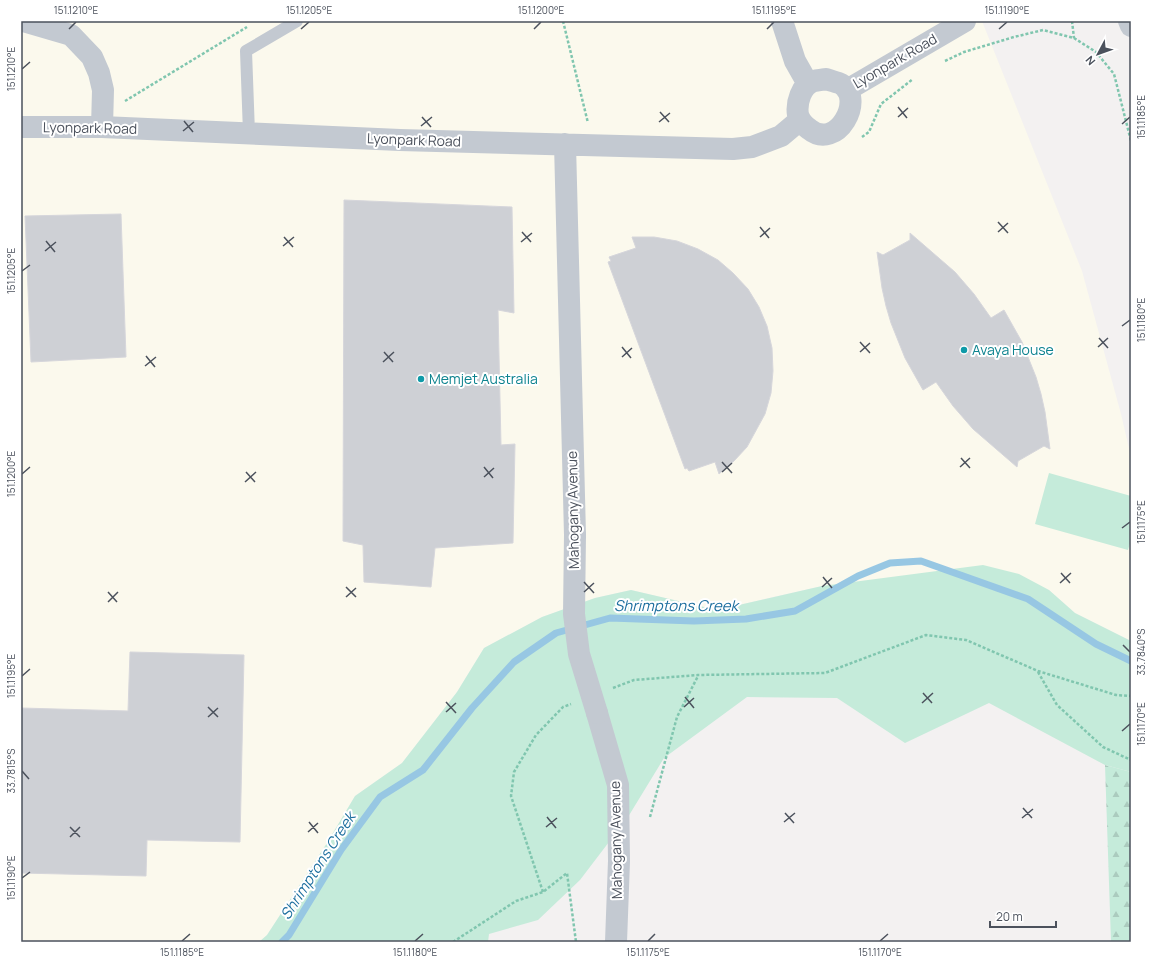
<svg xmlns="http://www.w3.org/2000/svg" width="1152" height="963" viewBox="0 0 1152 963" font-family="Manrope,sans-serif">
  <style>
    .commercial { fill: #fbf9ed }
    .forest { fill: url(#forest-firs) }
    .park { fill: #c5ebda }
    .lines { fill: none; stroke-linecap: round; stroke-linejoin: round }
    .stream { stroke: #97c7e3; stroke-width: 7 }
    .building { fill: #ced0d5; stroke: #d6d6db }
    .path { stroke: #80c6af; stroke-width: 2.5; stroke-dasharray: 3 2; stroke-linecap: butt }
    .service { stroke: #c3c9d1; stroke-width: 12 }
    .minor { stroke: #c3c9d1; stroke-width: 22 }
    .minor-bridge { stroke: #c3c9d1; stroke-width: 22 }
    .ticks { fill: none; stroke: #4b515c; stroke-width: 1.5 }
    .culture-dot { fill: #0f9aa8; stroke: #fff; stroke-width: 1.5 }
    .labels { text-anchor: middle; stroke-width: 4; stroke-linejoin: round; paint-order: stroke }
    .street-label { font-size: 14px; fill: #4b515c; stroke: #fff }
    .culture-label { font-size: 14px; fill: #0d838f; stroke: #fff; text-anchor: start }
    .water-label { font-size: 15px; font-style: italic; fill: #1c6e9e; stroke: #fff }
    .neatline { fill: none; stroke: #4b515c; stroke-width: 1.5 }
    .ticks-label { font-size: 10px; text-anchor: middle; fill: #4b515c }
  </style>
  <defs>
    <pattern id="forest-firs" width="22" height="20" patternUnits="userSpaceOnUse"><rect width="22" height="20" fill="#c5ebda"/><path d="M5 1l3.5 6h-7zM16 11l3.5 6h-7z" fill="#abcbbe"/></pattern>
  </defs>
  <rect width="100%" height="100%" fill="#f3f1f1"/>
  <path class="commercial" d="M21 21H982L1082 271 1121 414 1131 457V641L1075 613 1049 590 822 586 716 610 631 590 595 598 542 617 484 648 457 692 402 763 355 796 327 843 267 935 259 942H21Z"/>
  <path class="forest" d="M1105 765 1131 772V942H1111Z"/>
  <path class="park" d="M1049 473 1131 496V540L1128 550 1035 524Z
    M983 565 1019 574 1049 590 1075 613 1131 641V772L1105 765 989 703 905 743 837 698 747 697 664 758 628 817 580 880 538 920 489 934 488 942H259L267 935 327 843 355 796 402 763 457 692 484 648 542 617 595 598 631 590 717 610 822 586Z"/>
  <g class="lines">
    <path class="stream" d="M282 942 289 935 341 850 380 797 423 770 472 708 514 662 556 633 610 618 694 621 746 619 795 611 858 576 890 563 921 561 1028 599 1096 644 1131 661"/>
  </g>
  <path class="building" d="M344 200 512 207 514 313 498 310 501 445 515 444 513 543 435 548 431 587 364 582 363 545 343 541Z
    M121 214 126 357 31 362 25 216Z
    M910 233 955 272 974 294 991 318 1004 310 1022 342 1036 377 1041 394 1045 412 1050 449 1044 446 1018 461 1017 467 973 429 953 406 936 382 923 390 905 358 891 323 886 306 882 288 877 252 883 255 910 240Z
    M632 237H654L677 241 698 249 718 260 733 273 748 289 759 307 767 326 772 348 773 371 771 393 765 414 747 447 734 461 719 474 715 462 689 471 687 468 685 469 608 262 611 261 609 257 636 248Z
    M130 652 244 655 240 842 147 840 146 876 21 873V708L128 711Z"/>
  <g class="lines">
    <path class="path" d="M563 21 588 123
      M1072 21 1074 38
      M945 61 964 52 1014 37 1043 30 1074 38 1096 52 1114 74 1131 141
      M125 101 247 27
      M862 137 869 132 881 104 913 79
      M1038 672 1057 705 1103 747 1131 760
      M613 688 634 680 698 675 825 673 926 635 966 640 1038 671 1116 695 1131 696
      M650 817 677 717 698 676
      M543 892 511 796 514 772 536 735 563 707 571 704
      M453 942 516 901 543 892 567 873 576 942"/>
    <path class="service" d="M249 133 246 51 297 21"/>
    <path class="minor" d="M23 21 71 35 92 57 99 73 103 90 102 127
      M782 21 795 61 808 84
      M1129 21 1131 26
      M826 79C831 81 837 82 841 84 866 98 837 152 809 129 803 125 800 121 798 115 796 103 801 85 814 81 818 80 822 80 826 79Z
      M847 90 965 21
      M21 127H102L400 140 733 149 752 147 781 136 800 120
      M565 144 575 535
      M597 713 618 785 619 861 616 942"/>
    <path class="minor-bridge" d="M575 535 574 614 579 654 597 713"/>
  </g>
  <path class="ticks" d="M69 29 76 22M301 29 309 22M534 29 541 22M767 29 774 22M999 29 1007 22M22 69 30 62M898 107 907 118M660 112 669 122M422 117 431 127M898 117 908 108M184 121 193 132M659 122 670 113M1122 124 1130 117M421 126 432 117M183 131 194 122M998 222 1008 233M760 227 769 238M522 232 531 242M998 232 1008 223M284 237 293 247M760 237 770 228M46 241 55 252M521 242 532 233M283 246 294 237M45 251 56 242M22 271 30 265M1122 326 1130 320M1099 338 1108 348M860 342 870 353M622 347 631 358M1098 347 1108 338M384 352 393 362M860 352 870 343M146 356 155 367M622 357 632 348M383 362 394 352M145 366 156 357M961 458 970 468M722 462 732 473M484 467 493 478M960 467 970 458M246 472 255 482M722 472 732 463M22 474 30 467M484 477 494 468M245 482 256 472M1122 528 1130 522M1061 573 1070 583M823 577 832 588M584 582 594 593M1060 583 1071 573M346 587 356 597M822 587 832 578M108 592 117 602M584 592 594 583M346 597 356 588M108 602 118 592M1123 645 1130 652M22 676 30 669M923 693 932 703M685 697 694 708M446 702 456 713M922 703 933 693M208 707 218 717M684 707 694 698M446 712 456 703M208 717 218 708M1122 731 1130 724M22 771 29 779M1023 808 1032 818M785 813 794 823M547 817 556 828M1022 818 1033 809M309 822 318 833M784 822 795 813M70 827 80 837M546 827 557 818M308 832 318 823M70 837 80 827M22 878 30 872M182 941 190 934M415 941 423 934M648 941 655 934M880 941 888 934"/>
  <g class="culture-dot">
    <circle cx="964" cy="350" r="4"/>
    <circle cx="421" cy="379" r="4"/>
  </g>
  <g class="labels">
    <g class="street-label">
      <text transform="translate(895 61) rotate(-30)" y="5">Lyonpark Road</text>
      <text transform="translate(90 128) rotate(1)" y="5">Lyonpark Road</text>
      <text transform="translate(414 140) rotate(2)" y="5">Lyonpark Road</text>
      <text transform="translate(573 510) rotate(-91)" y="5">Mahogany Avenue</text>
      <text transform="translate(616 840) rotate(-91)" y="5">Mahogany Avenue</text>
    </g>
    <g class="culture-label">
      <text x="972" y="355">Avaya House</text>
      <text x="429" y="384">Memjet Australia</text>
    </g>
    <g class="water-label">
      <text x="676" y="611">Shrimptons Creek</text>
      <text transform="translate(318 866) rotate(-57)" y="5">Shrimptons Creek</text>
    </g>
  </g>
  <rect width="1152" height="963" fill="none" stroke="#ffffff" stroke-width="44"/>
  <g transform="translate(1098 54) rotate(229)" stroke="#ffffff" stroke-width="3" paint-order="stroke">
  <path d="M0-3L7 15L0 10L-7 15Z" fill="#4b515c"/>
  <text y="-6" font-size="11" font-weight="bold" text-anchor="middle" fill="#4b515c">N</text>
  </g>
  <path d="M990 921v6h66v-6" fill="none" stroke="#4b515c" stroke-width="2"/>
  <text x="996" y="921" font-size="12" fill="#4b515c" stroke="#ffffff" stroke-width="3" paint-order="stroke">20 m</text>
  <rect x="22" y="22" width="1108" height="919" class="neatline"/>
  <g class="ticks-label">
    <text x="76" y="14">151.1210°E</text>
    <text x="309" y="14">151.1205°E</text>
    <text x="541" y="14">151.1200°E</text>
    <text x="774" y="14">151.1195°E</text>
    <text x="1007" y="14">151.1190°E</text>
    <text transform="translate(11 69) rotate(-90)" y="4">151.1210°E</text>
    <text transform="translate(1141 117) rotate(-90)" y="4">151.1185°E</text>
    <text transform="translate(11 271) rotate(-90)" y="4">151.1205°E</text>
    <text transform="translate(1141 320) rotate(-90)" y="4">151.1180°E</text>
    <text transform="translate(11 474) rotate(-90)" y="4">151.1200°E</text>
    <text transform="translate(1141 522) rotate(-90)" y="4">151.1175°E</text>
    <text transform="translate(1141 652) rotate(-90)" y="4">33.7840°S</text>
    <text transform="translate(11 676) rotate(-90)" y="4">151.1195°E</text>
    <text transform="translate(1141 724) rotate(-90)" y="4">151.1170°E</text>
    <text transform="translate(11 771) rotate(-90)" y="4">33.7815°S</text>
    <text transform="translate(11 878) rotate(-90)" y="4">151.1190°E</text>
    <text x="182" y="956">151.1185°E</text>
    <text x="415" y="956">151.1180°E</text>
    <text x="648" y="956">151.1175°E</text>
    <text x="880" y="956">151.1170°E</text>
  </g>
</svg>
